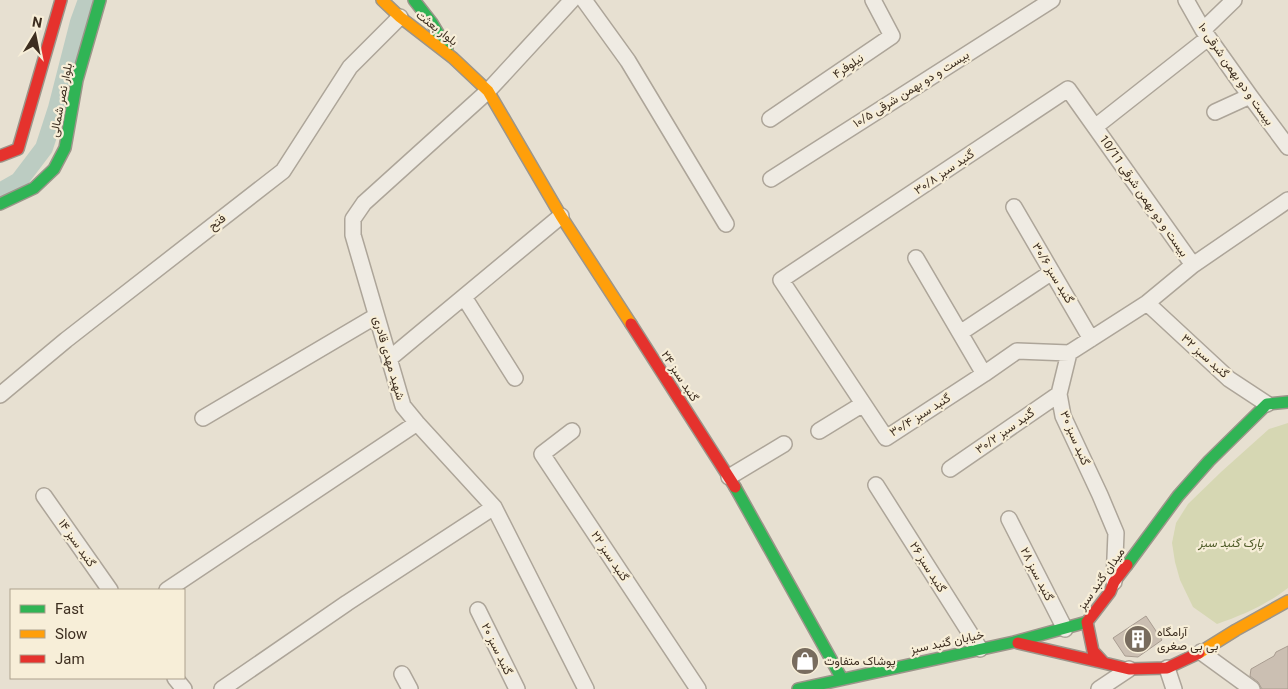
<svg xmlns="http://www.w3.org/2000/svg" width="1288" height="689" viewBox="0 0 1288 689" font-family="Georgia,Vazirmatn,serif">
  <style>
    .green { fill: #d6d7b3 }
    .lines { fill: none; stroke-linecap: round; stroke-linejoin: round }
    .canal { stroke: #bcccc2; stroke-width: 18 }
    .building { fill: #cbbfb2; stroke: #a89c90 }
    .street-casing { stroke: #ada599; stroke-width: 18 }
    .fast-casing { stroke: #9c958a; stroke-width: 14 }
    .slow-casing { stroke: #9c958a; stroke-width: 14 }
    .jam-casing { stroke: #9c958a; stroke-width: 14 }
    .street { stroke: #efebe3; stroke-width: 15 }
    .fast { stroke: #30b455; stroke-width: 11 }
    .slow { stroke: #ff9f0a; stroke-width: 11 }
    .jam { stroke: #e5322d; stroke-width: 11 }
    .labels { text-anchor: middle; stroke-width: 4.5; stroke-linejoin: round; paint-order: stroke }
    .street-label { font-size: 12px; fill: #3d2e20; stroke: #f7eed8 }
    .park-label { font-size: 12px; font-style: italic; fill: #4d5a26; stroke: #f7eed8 }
    .poi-label { font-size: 12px; fill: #3d2e20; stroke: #f7eed8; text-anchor: start }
  </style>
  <rect width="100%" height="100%" fill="#e7e0d1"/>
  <path class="green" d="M1288 423V588C1266 605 1243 615 1217 624L1193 607 1180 580 1175 562 1172 543 1176 523 1188 504 1221 472 1269 429Z"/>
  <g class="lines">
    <path class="canal" d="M0 192 19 181 44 148 57 108 79 22 87 0"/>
  </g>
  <path class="building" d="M1146 616 1162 640 1138 657 1125 656 1113 638Z
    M1288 646V689H1262L1258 682 1250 676 1251 669 1274 656 1276 652Z"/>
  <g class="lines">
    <defs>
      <path id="street" d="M572 0 488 91 364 203 353 219V235L403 406 417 423 494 507 586 689
        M584 0 628 61 726 224
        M1186 0 1203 30 1250 96 1288 147
        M1203 30 1234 0
        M1215 112 1250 96
        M770 119 892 36 873 0
        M1095 127 1208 38
        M771 179 1052 0
        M1014 207 1091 339
        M916 258 984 374
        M464 297 515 378
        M1147 303 1229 379 1267 404
        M960 333 1052 272
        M1069 353 1017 351 984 374 886 438 781 280 1068 89 1193 265
        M389 359 561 216
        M0 395 66 340 283 171 350 67 400 17
        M203 418 376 316
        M572 431 542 454 698 689
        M819 431 863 404
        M950 469 1059 394
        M729 477 784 444
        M876 485 980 649
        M44 496 110 590
        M1009 519 1065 629
        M1114 582 1116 533 1100 495 1063 416 1059 394 1069 353 1147 303 1193 265 1288 200
        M167 590 417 423
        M478 610 517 689
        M1201 652 1252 689
        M1167 668 1174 689
        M402 674 410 689
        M175 678 184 689
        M222 689 347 603 494 507
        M1099 689 1129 669"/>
      <path id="fast" d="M414 0 432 23 447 48
        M0 204 34 188 54 169 65 148 77 80 100 0
        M735 487 842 679
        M1127 565 1178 496 1209 461 1267 404 1288 402
        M798 689 1014 642 1087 622"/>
      <path id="slow" d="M382 0 400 17 453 58 488 91 561 216 631 324
        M1199 653 1236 630 1288 601"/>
      <path id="jam" d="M0 156 18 149 61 0
        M631 324 735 487
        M1127 565 1114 582 1110 592 1087 622 1093 651 1104 663 1129 669 1167 668 1199 653
        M1018 643 1104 663"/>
    </defs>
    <use href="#street" class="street-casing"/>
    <use href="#fast" class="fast-casing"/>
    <use href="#slow" class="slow-casing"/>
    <use href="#jam" class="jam-casing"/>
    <use href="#street" class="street"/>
    <use href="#fast" class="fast"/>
    <use href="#slow" class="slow"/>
    <use href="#jam" class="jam"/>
  </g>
  <defs>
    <symbol id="building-disc" viewBox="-11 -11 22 22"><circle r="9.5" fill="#786c5e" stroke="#f7eed8"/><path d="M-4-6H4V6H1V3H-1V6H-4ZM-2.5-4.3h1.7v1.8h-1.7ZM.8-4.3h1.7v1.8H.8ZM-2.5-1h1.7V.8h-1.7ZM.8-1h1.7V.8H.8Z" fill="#fff"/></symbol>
    <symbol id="shop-disc" viewBox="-11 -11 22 22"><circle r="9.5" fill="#786c5e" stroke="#f7eed8"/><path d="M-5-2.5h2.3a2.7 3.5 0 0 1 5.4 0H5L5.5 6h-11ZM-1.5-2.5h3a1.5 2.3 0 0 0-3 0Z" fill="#fff"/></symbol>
  </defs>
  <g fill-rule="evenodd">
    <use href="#building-disc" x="1122" y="623" width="32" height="32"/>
    <use href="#shop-disc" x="789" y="645" width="32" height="32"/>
  </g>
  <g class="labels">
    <g class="street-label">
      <text transform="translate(437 28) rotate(38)" y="4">بلوار بعثت</text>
      <text transform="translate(848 66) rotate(-34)" y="4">نیلوفر۴</text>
      <text transform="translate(1236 74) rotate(55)" y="4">بیست و دو بهمن شرقی ۱۰</text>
      <text transform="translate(911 89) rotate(-32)" y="4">بیست و دو بهمن شرقی ۱۰/۵</text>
      <text transform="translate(61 100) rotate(-79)" y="4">بلوار نصر شمالی</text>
      <text transform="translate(944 172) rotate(-34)" y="4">گنبد سبز ۳۰/۸</text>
      <text transform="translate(1144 196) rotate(55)" y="4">بیست و دو بهمن شرقی 10/11</text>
      <text transform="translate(217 222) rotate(-38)" y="4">فتح</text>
      <text transform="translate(1053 273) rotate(59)" y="4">گنبد سبز ۳۰/۶</text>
      <text transform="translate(1205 356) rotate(42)" y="4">گنبد سبز ۳۲</text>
      <text transform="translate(389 358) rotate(74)" y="4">شهید مهدی قادری</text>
      <text transform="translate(680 376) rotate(57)" y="4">گنبد سبز ۲۴</text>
      <text transform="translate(920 415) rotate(-32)" y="4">گنبد سبز ۳۰/۴</text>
      <text transform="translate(1005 431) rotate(-35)" y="4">گنبد سبز ۳۰/۲</text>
      <text transform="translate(1075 438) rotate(67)" y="4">گنبد سبز ۳۰</text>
      <text transform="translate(77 543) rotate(55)" y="4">گنبد سبز ۱۴</text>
      <text transform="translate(610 556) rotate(56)" y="4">گنبد سبز ۲۲</text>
      <text transform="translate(928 567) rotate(58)" y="4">گنبد سبز ۲۶</text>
      <text transform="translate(1037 574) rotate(63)" y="4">گنبد سبز ۲۸</text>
      <text transform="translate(1101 579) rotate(-55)" y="4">میدان گنبد سبز</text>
      <text transform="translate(947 642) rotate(-12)" y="4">خیابان گنبد سبز</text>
      <text transform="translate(497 649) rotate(64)" y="4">گنبد سبز ۲۰</text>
    </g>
    <g class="park-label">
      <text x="1231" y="547">پارک گنبد سبز</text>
    </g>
    <g class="poi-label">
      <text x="1157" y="636">آرامگاه<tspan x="1157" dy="14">بی بی صغری</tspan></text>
      <text x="824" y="665">پوشاک متفاوت</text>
    </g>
  </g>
  <rect x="10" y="589" width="175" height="90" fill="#f7eed8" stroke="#ada18e"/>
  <rect x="20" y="605" width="25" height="8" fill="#30b455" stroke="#ada18e"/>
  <text x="55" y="614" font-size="15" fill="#3d2e20">Fast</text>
  <rect x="20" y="630" width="25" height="8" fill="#ff9f0a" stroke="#ada18e"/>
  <text x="55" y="639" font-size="15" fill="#3d2e20">Slow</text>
  <rect x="20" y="655" width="25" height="8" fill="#e5322d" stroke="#ada18e"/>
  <text x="55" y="664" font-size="15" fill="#3d2e20">Jam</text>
  <g transform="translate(35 35) rotate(10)" stroke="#f7eed8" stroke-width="4" paint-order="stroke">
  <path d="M0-4L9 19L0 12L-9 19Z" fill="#3d2e20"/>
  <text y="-8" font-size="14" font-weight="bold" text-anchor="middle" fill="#3d2e20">N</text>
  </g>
</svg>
